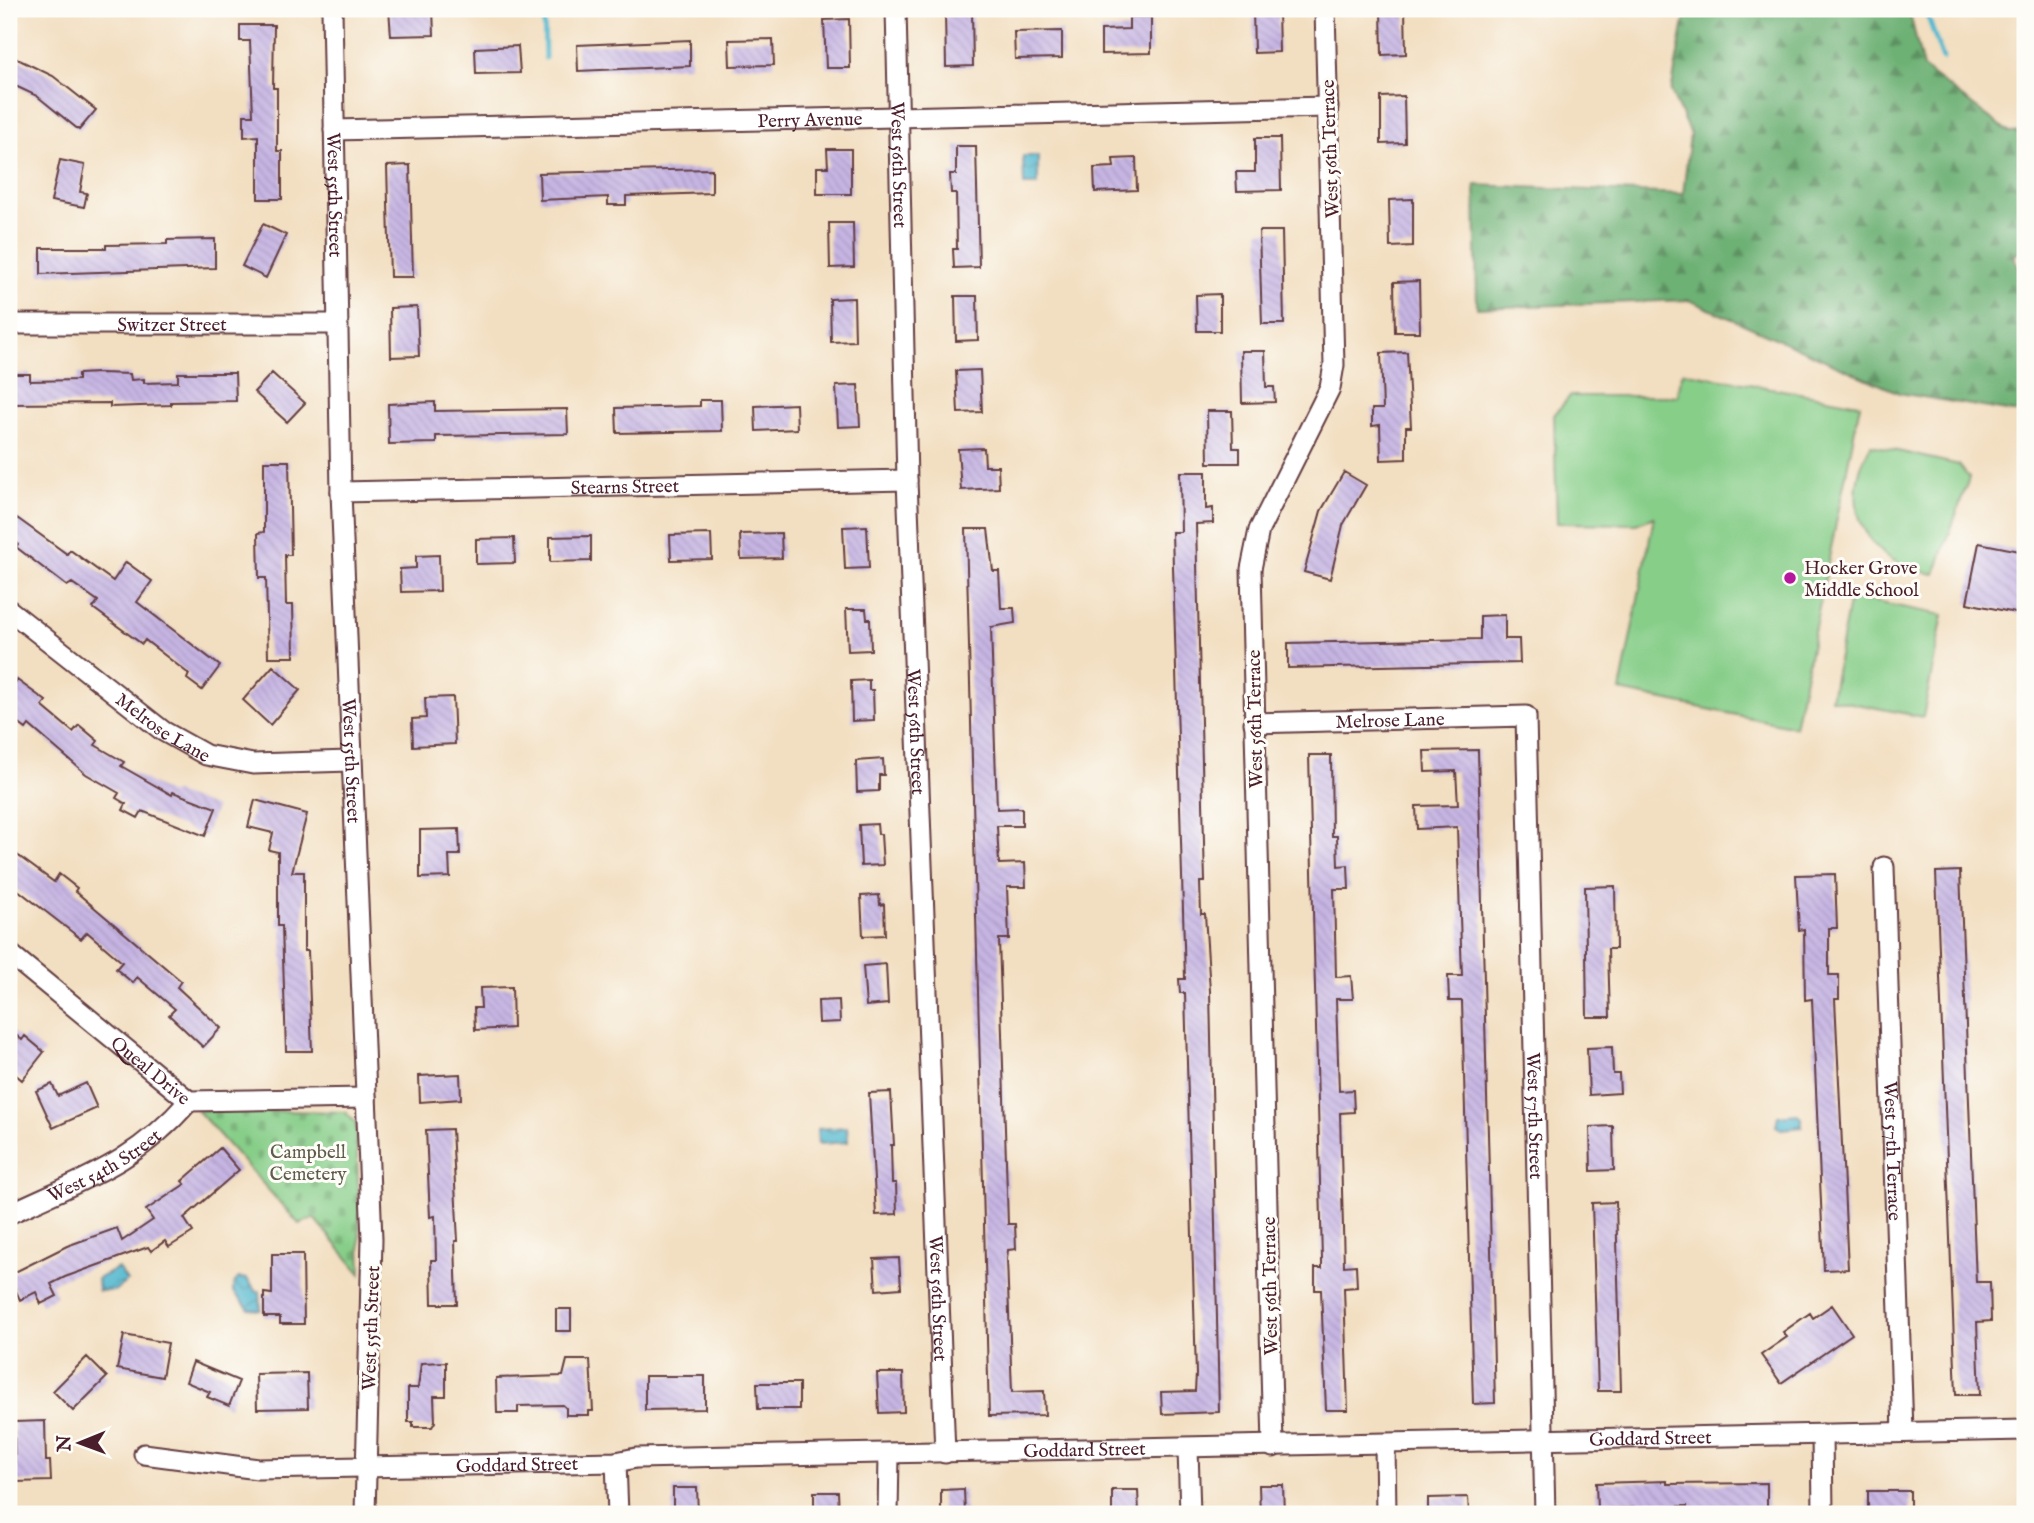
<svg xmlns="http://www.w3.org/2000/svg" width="2034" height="1523" viewBox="0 0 2034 1523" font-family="'IM FELL English',serif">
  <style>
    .forest { fill: url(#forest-firs); stroke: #5c6850; stroke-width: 2 }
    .cemetery { fill: url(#cemetery-stones); stroke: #68765a; stroke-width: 2 }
    .park { fill: #87ce89; stroke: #68765a; stroke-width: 2 }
    .water { fill: url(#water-waves); stroke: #4c6a7c; stroke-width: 2 }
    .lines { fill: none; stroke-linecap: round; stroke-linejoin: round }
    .stream { stroke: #4eb6cd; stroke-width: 5 }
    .building { fill: url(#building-back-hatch) }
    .minor-casing { stroke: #633c41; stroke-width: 23 }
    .minor { stroke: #fff; stroke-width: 19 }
    .poi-dot { fill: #b5179e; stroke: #fdfcf7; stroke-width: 2.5 }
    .labels { text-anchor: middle; stroke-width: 6; stroke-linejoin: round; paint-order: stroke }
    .street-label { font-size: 19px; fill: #4a1f2b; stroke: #fdfcf7 }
    .poi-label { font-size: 19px; fill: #4a1f2b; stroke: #fdfcf7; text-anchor: start }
    .park-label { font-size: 19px; fill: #5f5c4c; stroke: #fdfcf7 }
  </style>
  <defs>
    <pattern id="forest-firs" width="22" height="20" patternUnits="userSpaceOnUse" patternTransform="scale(1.75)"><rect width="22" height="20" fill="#6db175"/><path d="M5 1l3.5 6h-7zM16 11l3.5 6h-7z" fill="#5c8f60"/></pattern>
    <pattern id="cemetery-stones" width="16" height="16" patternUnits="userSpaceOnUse" patternTransform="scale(1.75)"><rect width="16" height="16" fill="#87ce89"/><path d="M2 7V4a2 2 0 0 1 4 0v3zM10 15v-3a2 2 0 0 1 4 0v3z" fill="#76b076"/></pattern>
    <pattern id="water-waves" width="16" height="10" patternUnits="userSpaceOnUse" patternTransform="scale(1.75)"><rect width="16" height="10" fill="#4eb6cd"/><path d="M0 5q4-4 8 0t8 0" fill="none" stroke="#4393a7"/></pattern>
    <pattern id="building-back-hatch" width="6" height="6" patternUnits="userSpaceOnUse" patternTransform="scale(1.75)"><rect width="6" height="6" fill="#c6b5e3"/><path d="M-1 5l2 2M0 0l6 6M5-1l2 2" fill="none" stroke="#ac9bc3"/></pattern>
  </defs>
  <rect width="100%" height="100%" fill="#fdfcf7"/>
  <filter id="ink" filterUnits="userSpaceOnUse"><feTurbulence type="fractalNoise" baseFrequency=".0143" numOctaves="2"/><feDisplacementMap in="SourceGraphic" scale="14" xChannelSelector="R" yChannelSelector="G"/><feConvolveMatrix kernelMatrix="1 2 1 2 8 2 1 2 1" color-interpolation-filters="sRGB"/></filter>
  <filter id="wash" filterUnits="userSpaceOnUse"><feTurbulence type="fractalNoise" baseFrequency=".00686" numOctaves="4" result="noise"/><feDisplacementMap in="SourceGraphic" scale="28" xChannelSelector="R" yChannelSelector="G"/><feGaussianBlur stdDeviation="1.57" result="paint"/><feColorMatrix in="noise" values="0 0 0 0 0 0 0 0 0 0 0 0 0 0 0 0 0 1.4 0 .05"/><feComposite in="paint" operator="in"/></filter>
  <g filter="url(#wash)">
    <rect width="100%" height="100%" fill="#f2dec0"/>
    <path class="forest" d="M1716 9H1909L1923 68 2010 133 2025 132V247L2013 256 2025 281V414L1899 393 1689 300 1477 308 1475 185 1683 194 1690 134 1671 92 1685 16Z"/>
    <path class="cemetery" d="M197 1110 345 1112 356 1123 361 1274 314 1218 299 1224Z"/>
    <path class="park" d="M1682 372 1860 404 1795 727 1620 691 1654 517 1636 524 1557 523 1554 415 1570 396H1677Z
      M1871 445 1959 465 1969 478 1935 574C1866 566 1836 505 1871 445Z
      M1850 597 1943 615 1923 717 1831 699Z"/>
    <path class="water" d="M1023 156H1038V185H1024Z
      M1798 1114 1802 1118V1127L1781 1129 1776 1126 1778 1116Z
      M847 1127 848 1142 818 1144 817 1129Z
      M118 1268 127 1281 114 1291H98L97 1279Z
      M239 1278 247 1279 257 1292 260 1291 261 1310 249 1309 233 1291 234 1282Z"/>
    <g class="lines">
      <path class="stream" d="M544 9 545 58
        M1925 9 1943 59"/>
    </g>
    <g id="blocks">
      <path class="building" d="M389 9H433L434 35 391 36Z
        M1253 9H1278L1279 52 1254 53Z
        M1381 9H1405L1406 54 1382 55Z
        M972 11 973 66 946 67 945 12Z
        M1129 17H1151V53L1101 54V30L1129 29Z
        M849 19 850 68H826L824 20Z
        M240 25H274L273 88H277V151H282V199H258V136L244 137V115H253L250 41H240Z
        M1062 31V58L1015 59 1014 32Z
        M773 39 774 65 730 66 729 40Z
        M690 40V66L578 71 577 45Z
        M518 46 520 73 476 74 475 48Z
        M9 55 53 76 96 110 79 130 37 96 9 83Z
        M1404 96 1405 143 1381 144V97Z
        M1255 138H1280L1281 190 1237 191 1236 172H1255Z
        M956 146H976L979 267 954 268 953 249H957L956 193H951L950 174H956Z
        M827 149H851V194H817V167H828Z
        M1136 158 1137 190 1095 192 1094 168 1114 167 1113 159Z
        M60 160 85 165 80 192 87 193 84 207 51 201Z
        M410 165 413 277H390L387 166Z
        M712 169V193L626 196V205H608V197L540 200 539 173Z
        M1413 199V246L1390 247 1389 200Z
        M829 223H853L854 267 830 268Z
        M263 224 286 235 266 278 242 266Z
        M1259 231H1282L1284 324H1262Z
        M215 239V268L41 274V248H106V245L167 244V240Z
        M1419 281 1420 332H1395L1394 282Z
        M1220 294V331H1197L1196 295Z
        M955 296H977L978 340 956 341Z
        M854 298 855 341 831 342 830 299Z
        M417 307 419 356 391 357 390 308Z
        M1241 351H1265L1266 387H1274L1275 402 1242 403Z
        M1407 352 1411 427H1406V459L1381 460 1380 425 1372 426V409H1383L1381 353Z
        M980 370 982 412 958 413 956 371Z
        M99 373 130 374 131 380 144 379V383L178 382V373H235L236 401 171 402V405L110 407V403L9 404V374H30V381L78 380V374Z
        M272 373 305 403 287 422 254 392Z
        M858 385 860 426 838 427 836 386Z
        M700 400H721L722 431 617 433 616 408 700 406Z
        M435 402V411L567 409 568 434 436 436V443L389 444 388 404Z
        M796 404 797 429 756 431 755 406Z
        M1207 411H1232L1233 448H1240V463H1208Z
        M984 448 985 466H998L999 488 961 490 958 449Z
        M264 461H289L291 555H285L286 605H293L294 657H268L266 578H259L258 533 264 532Z
        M1180 472H1206V509L1213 508V523L1196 524 1205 882H1200L1201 914H1205L1210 991 1219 1412 1162 1414 1161 1392 1195 1391 1196 1374 1185 993H1180L1179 979H1185L1172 532H1181Z
        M1344 472 1366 485 1343 525 1330 579 1304 572 1321 511Z
        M17 518 67 554 70 550 113 581 126 562 152 581 137 602 220 666 202 690 187 679 189 674 145 640 142 644 93 608 98 601 72 583 67 586 16 547 18 544 9 537V529Z
        M867 526 869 568 845 569 843 527Z
        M966 529H988L993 571H999L1001 608H1014L1015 623 991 627 997 809 1022 808V826H997L999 864 1025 863 1026 887H1007L1009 939H999L1008 1224H1015L1016 1249 1008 1250 1007 1259 1012 1392 1044 1391 1045 1415 989 1416Z
        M781 533 782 558 741 559 740 534Z
        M711 534 712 559 671 560 670 535Z
        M591 536V561L550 562V537Z
        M514 538 515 563 476 564V539Z
        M1979 543 2025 552V615L1967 603Z
        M439 555 440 591 401 592 400 569 416 568V556Z
        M846 609H866L867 619H870L871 650 848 651Z
        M1505 615V639H1519L1520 663 1288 668V643L1480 639V616Z
        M273 666 300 690 270 725 243 700Z
        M17 680 46 701 42 706 73 732 79 725 98 741 95 745 124 762 121 766 172 795 173 792 216 808 205 836 142 811 138 818 123 810 126 804 116 798 119 793 86 774 29 725 26 729 9 716V692Z
        M869 680V690H873L874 720 852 721 851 681Z
        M453 697 455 744 413 746 412 719 426 718 425 698Z
        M1478 750 1495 1403 1473 1404 1462 1001H1449L1448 976H1462L1457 827 1417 829 1416 806 1458 805 1456 771 1425 772 1424 751Z
        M1309 755H1331L1332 836H1337L1338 866 1348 865 1349 889H1334L1336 977 1351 976 1353 999H1336L1339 1091 1353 1090 1354 1112 1340 1113 1344 1266 1356 1265 1357 1287 1344 1288 1348 1410H1326L1321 1290H1315V1268H1322V1259Z
        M883 759 884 775H879V791L857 792 856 761Z
        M255 800 307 814 292 872H304V951H308L312 1051H286L282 926H278V852L269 850 273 833 248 827Z
        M877 824 878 834H881L883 865 861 866 859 825Z
        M459 829 460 855H449L450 877 420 878V830Z
        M9 849 54 882 59 874 77 888 75 891 181 981 177 987 221 1028 203 1047 169 1015 175 1009 137 977 133 983 116 969 122 962 87 932 81 939 9 883Z
        M1960 871 1976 1282H1990L1991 1321 1977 1322 1980 1395H1956L1936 872Z
        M1835 874 1837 928H1829V975H1839V999H1835L1848 1269 1824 1270 1812 999 1805 1000 1804 929 1799 930 1796 875Z
        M1615 886 1616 949H1608L1610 1017H1587L1585 887Z
        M879 895 880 905 884 904 885 935 863 936 861 896Z
        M886 964 888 1004 866 1006 863 966Z
        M512 987 513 1028 475 1030 474 1008H481L480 988Z
        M839 1000 840 1022 819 1023 818 1001Z
        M9 1029 22 1040 25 1036 44 1052 22 1080 9 1069Z
        M1612 1047 1613 1074H1619L1620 1093 1589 1095 1587 1048Z
        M460 1074 461 1099 420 1102 419 1076Z
        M86 1083 97 1108 53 1128 36 1091 52 1084 58 1096Z
        M891 1092 894 1145H891L892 1183H896L897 1214 876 1215 869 1093Z
        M1613 1126 1614 1170 1591 1171 1590 1127Z
        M452 1129 458 1241H455L457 1304H432L431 1260H436L435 1216 430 1217 426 1130Z
        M220 1148 239 1170 184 1218 193 1232 169 1247 165 1241 151 1251 148 1247 65 1277 51 1284 57 1296 41 1304 36 1292 20 1300 9 1275 67 1246 117 1228 122 1241 153 1220 146 1210 185 1184 182 1181Z
        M1616 1202 1621 1391H1598L1592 1203Z
        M272 1254H303L304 1324H280V1317H264V1293L272 1294Z
        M899 1258 901 1288 876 1290 874 1259Z
        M1832 1305 1852 1334 1781 1383 1761 1355 1787 1337 1783 1332 1810 1313 1813 1318Z
        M556 1309H571V1331H556Z
        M124 1335 168 1343 162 1377 117 1369Z
        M87 1357 107 1377 73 1411 53 1391Z
        M567 1360H590L593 1411H589V1415H566V1408L563 1405 518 1406V1413H497L496 1378 563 1376Z
        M193 1362 239 1381 229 1406 207 1397 210 1392 186 1382Z
        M446 1362V1396H434L435 1422 432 1427H413V1422H408V1388H418L421 1363Z
        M307 1373 308 1408 257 1409 256 1374Z
        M877 1373H903L904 1412 879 1413Z
        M645 1376H705V1409L645 1410Z
        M757 1383H799V1409H758Z
        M45 1421 46 1461H50L51 1481 15 1482 14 1422Z
        M1667 1481V1484L1767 1483V1514H1687V1506L1597 1509 1596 1483Z
        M1259 1485H1283L1284 1514H1260Z
        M673 1488H697L698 1514H673Z
        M964 1489 965 1514H941V1490Z
        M1112 1490H1138L1139 1514H1112Z
        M1868 1491H1910V1514H1868Z
        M814 1492H838L839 1514H814Z
        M1468 1497 1469 1514H1428V1498Z"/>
    </g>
  </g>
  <g filter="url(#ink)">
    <use href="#blocks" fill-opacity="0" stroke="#633c41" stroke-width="2"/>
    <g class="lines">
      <defs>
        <g id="minor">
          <path id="s1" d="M332 9 341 492 372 1239 365 1514"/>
          <path id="s2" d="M896 9 907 480 945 1453"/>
          <path id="s3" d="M334 130 1328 107"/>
          <path id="s4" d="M9 324H336"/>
          <path id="s5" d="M341 492 907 480"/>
          <path id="s6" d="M9 610 163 731 206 755 253 764 350 761"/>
          <path id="s7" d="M1254 723 1526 716 1545 1514"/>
          <path id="s8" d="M1884 867 1903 1432"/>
          <path id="s9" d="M9 953 189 1101 366 1098"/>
          <path id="s10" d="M9 1214C80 1180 135 1164 189 1101"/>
          <path d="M1822 1434 1823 1514"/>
          <path d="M1385 1444 1386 1514"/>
          <path d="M1273 1447 1251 569 1259 530 1330 388 1334 365 1325 9"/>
          <path d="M1188 1449 1190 1514"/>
          <path id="s11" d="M144 1454 258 1469 616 1462 636 1458 2025 1430"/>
          <path d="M616 1462 618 1514"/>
          <path d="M888 1514 889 1455"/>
        </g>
      </defs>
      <use href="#minor" class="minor-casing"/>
      <use href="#minor" class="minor"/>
    </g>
  </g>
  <circle class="poi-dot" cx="1790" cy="578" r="7"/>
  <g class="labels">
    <g class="street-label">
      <text dy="7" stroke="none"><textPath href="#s3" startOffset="476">Perry Avenue</textPath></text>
      <text transform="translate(1329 149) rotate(-92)" y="7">West 56th Terrace</text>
      <text dy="7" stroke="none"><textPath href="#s2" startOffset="156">West 56th Street</textPath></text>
      <text dy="7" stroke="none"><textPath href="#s1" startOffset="186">West 55th Street</textPath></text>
      <text dy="7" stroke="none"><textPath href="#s4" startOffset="163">Switzer Street</textPath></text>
      <text dy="7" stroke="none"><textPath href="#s5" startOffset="284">Stearns Street</textPath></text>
      <text transform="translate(1254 719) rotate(-91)" y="7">West 56th Terrace</text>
      <text dy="7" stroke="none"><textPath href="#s7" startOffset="136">Melrose Lane</textPath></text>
      <text dy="7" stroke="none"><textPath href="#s6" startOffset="194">Melrose Lane</textPath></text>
      <text dy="7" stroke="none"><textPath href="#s2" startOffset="723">West 56th Street</textPath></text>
      <text dy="7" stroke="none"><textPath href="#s1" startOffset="752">West 55th Street</textPath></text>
      <text dy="7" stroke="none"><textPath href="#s9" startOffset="184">Queal Drive</textPath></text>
      <text dy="7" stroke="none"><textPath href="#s7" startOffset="672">West 57th Street</textPath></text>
      <text dy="7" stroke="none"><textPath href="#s8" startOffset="284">West 57th Terrace</textPath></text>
      <text dy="7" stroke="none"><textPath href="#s10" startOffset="107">West 54th Street</textPath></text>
      <text transform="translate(1269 1286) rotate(-91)" y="7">West 56th Terrace</text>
      <text dy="7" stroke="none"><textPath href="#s2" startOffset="1290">West 56th Street</textPath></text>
      <text transform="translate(370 1328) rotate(-88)" y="7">West 55th Street</text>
      <text dy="7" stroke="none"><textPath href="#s11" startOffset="1508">Goddard Street</textPath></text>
      <text dy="7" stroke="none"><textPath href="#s11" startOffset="942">Goddard Street</textPath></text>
      <text dy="7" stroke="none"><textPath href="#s11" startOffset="374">Goddard Street</textPath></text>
    </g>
    <g class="poi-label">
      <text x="1804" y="574">Hocker Grove<tspan x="1804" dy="22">Middle School</tspan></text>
    </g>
    <g class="park-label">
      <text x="308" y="1158">Campbell<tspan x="308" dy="22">Cemetery</tspan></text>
    </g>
  </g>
  <rect width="2034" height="1523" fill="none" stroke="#fdfcf7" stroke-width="35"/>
  <g transform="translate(80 1443) rotate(269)" stroke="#fdfcf7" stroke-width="5" paint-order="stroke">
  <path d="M0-5L12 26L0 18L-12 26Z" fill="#4a1f2b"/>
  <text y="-10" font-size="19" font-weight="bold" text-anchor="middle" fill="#4a1f2b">N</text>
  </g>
</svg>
